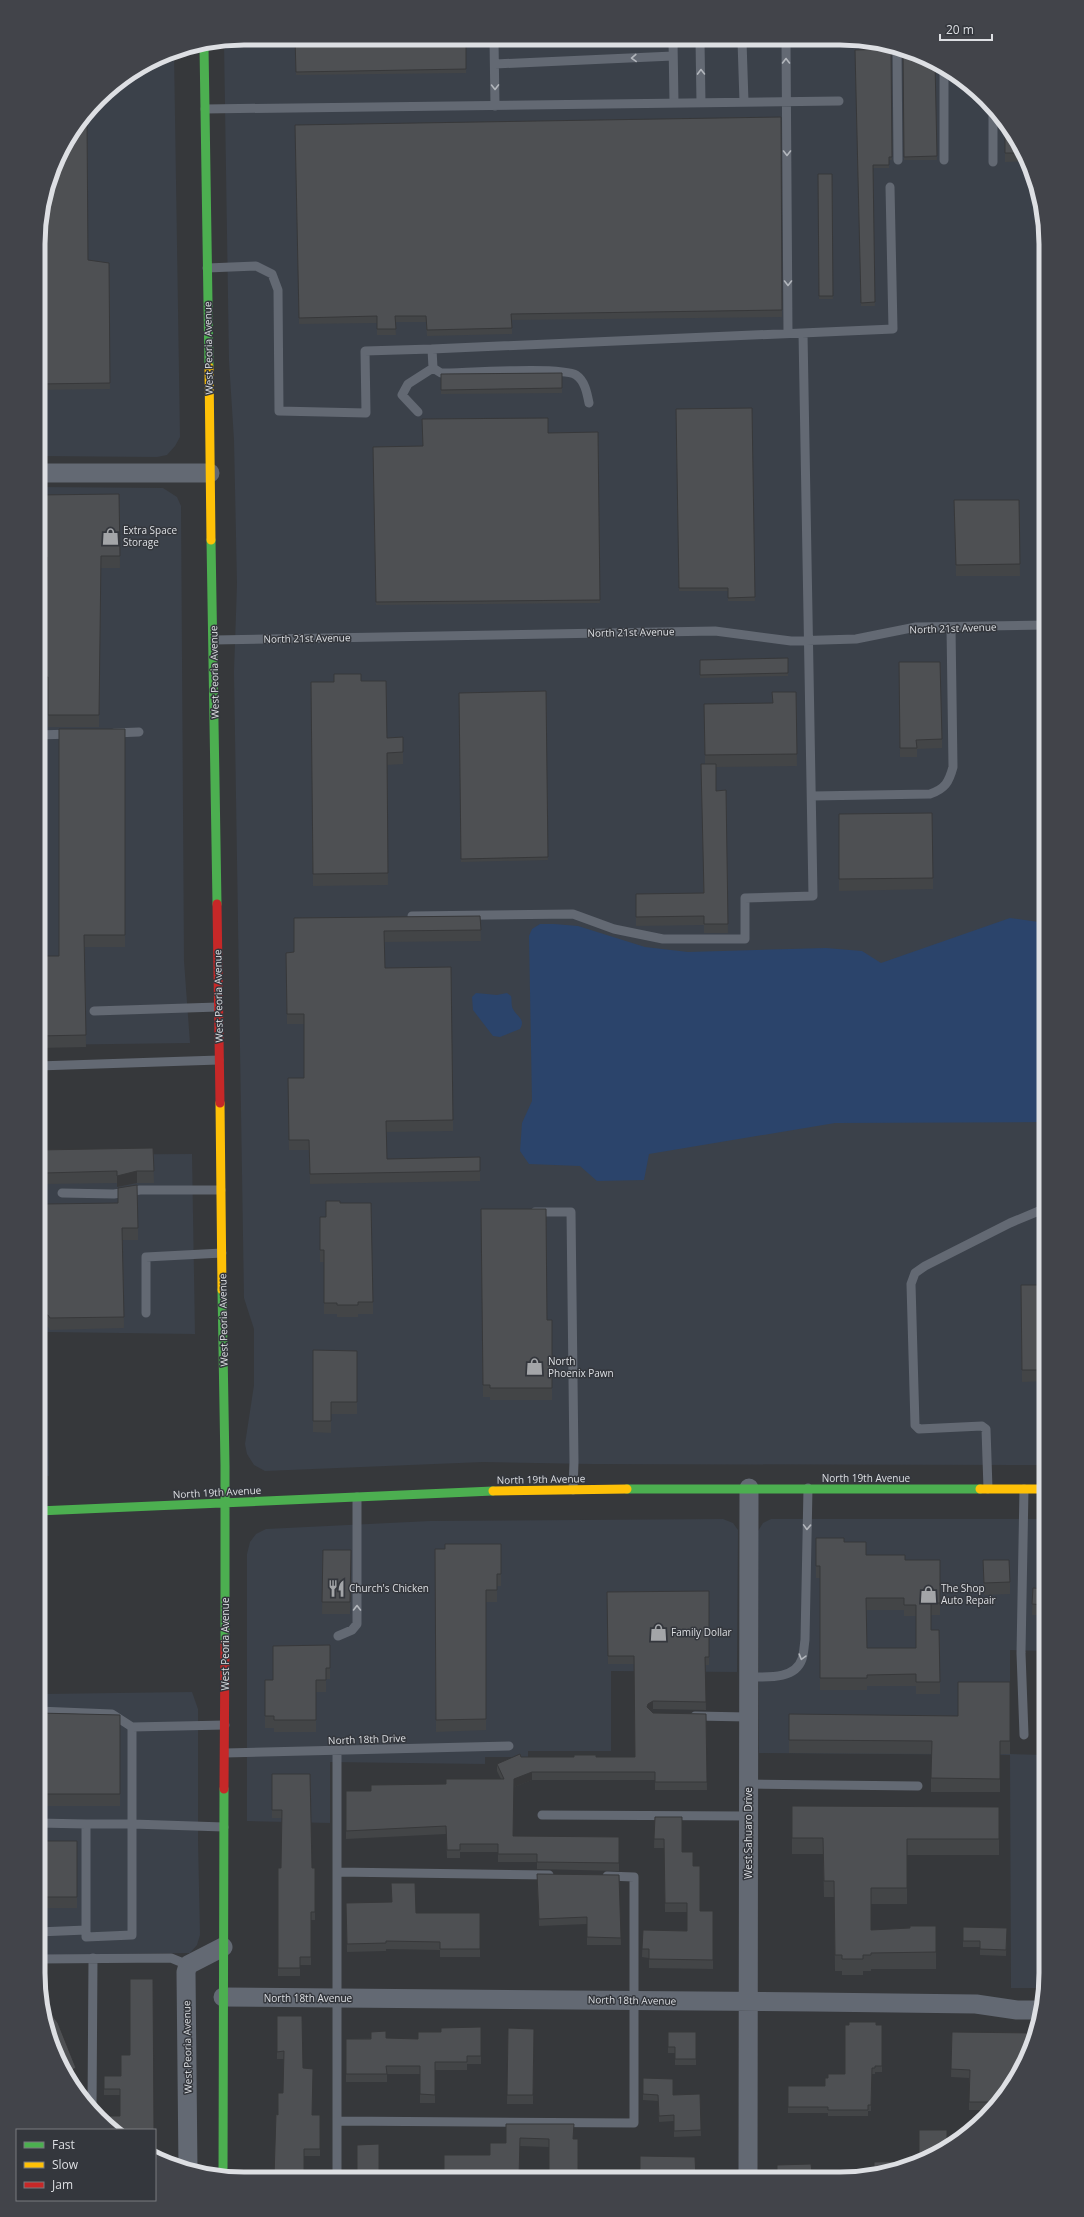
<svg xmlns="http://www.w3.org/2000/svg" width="1084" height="2217" viewBox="0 0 1084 2217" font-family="'Open Sans',sans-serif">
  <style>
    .built { fill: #3b414a }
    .green { fill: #2b446b }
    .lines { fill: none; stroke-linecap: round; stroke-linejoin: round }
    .lane { stroke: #636973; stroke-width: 9 }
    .street { stroke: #636973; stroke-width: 19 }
    .fast { stroke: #4caf50; stroke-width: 9 }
    .slow { stroke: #ffc107; stroke-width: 9 }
    .jam { stroke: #c62828; stroke-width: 9 }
    .wall { fill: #434547; fill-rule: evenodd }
    .shaded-wall { fill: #37383a }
    .building { fill: #4e5053; stroke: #37383a; fill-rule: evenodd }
    .oneway { stroke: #b2b6bc }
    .labels { text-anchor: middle; stroke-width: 3; stroke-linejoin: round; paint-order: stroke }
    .street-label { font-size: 10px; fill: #dddfe3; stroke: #34373d }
    .poi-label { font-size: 10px; fill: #dddfe3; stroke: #34373d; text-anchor: start }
    .rim { fill: none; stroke: #dddfe3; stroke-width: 5 }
  </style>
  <rect width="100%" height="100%" fill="#36383b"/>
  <path class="built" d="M244 38 880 42 931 59 976 89 1011 129 1035 178 1046 244V1465L592 1464 483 1462 265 1471 254 1465 247 1454 245 1444 254 1385V1329L244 1298 234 672 237 584 234 440 229 361 224 42Z
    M174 52 180 437 175 446 167 455 157 457 38 456V230L59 153 108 89 165 54Z
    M38 487 163 488 177 497 181 506 184 961 190 1043 38 1045Z
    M192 1154 195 1334 47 1332 49 1476 38 1475V1155Z
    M723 1519 733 1523 738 1530 737 1672 611 1671V1751H528V1757H485V1764L330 1762V1823L247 1821V1554L250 1542 256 1534 266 1529 430 1521Z
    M771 1519H1046V1651L1010 1650V1754L1046 1755 1045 1988H1011L1010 1755 759 1753 758 1531 763 1523Z
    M38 1539H43V1694L192 1692 198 1709V1840L200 1935 197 1945 190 1953 38 1955Z"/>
  <path class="green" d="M1010 918 1039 922 1046 920V1122L835 1123 649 1154 644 1180 597 1181 580 1166 529 1164 520 1151 522 1123 532 1101 529 936 532 929 540 924H554L578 926 645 947 688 952 826 948 862 951 881 963Z
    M476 993 497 995 507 993 511 996C512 1000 511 1006 513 1009 517 1017 526 1019 520 1029L500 1037 493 1036 473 1010 472 997Z"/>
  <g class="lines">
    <path class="lane" d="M494 40 495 106
      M673 41 674 103
      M700 41 701 103
      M742 41 744 102
      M786 41 788 333
      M786 43 805 41
      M897 48 898 160
      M495 64 673 56
      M944 67V160
      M205 109 839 101
      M993 109V162
      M207 268 256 266 272 274 278 290 279 411 366 413 365 351 432 349
      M589 403C587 393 585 381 576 375 562 366 463 373 441 373L433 368 432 349 893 329 890 187
      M418 412 402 395 408 384 433 368
      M214 640 715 631 791 641 856 639 916 627 1046 625
      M114 733 139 732
      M38 735 71 734
      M812 796 930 794C945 789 949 782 953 767L951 627
      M412 916 573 914 614 929 663 939H745V898L813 896 803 333
      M94 1011 218 1007
      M38 1066 219 1060
      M62 1193 114 1194 140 1190H221
      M535 1212H571L574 1462 573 1490
      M146 1313V1257L222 1253
      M988 1489 986 1429 982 1426 919 1429 915 1425 911 1284 915 1273 925 1266 1010 1223 1046 1208
      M338 1636 352 1630 357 1624V1497
      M748 1677C766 1677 795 1680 802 1659 804 1653 804 1646 805 1640L808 1488
      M38 1711 112 1714 132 1727
      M695 1716 748 1717
      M1024 1735 1021 1653 1024 1489
      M337 1751V2178
      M225 1753 509 1746
      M748 1784 918 1786
      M542 1815 747 1816
      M38 1823 86 1824
      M86 1824H132V1935L86 1937Z
      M224 1827 132 1824V1727L225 1725
      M337 1872 549 1875
      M38 1932 86 1930
      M38 1959 171 1958 188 1965
      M92 2110 93 1958
      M337 2121 634 2123V1877L607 1876"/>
    <path class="street" d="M38 473H210
      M223 1997 814 2002 976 2004 1017 2010H1040
      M188 2169 186 1972 188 1965 223 1947
      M748 2179 749 1488"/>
    <path class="fast" d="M204 46 209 367
      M211 540 217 904
      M222 1290 225 1466V1643
      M627 1489H980
      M38 1511 493 1491
      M223 2177 224 1789"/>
    <path class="slow" d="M209 367 211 540
      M220 1103 222 1290
      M980 1489H1046
      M493 1491 627 1489"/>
    <path class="jam" d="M217 904 220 1103
      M224 1789 225 1643"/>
  </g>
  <path class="wall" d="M295 38 466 39V73L296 75Z
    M891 49 892 160H889V168H873L875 306H861L855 50Z
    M903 50 935 62 937 160H904Z
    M781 117 782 317 512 320V334L427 336 426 322H395L396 335H377V323L299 324 295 125Z
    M1005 122 1011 129 1027 161 1005 162Z
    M818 174H832L833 299H819Z
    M38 230 88 260 109 263 110 389 38 390Z
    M562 373V393L441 394V374Z
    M752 408 755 601H728V591H679L676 409Z
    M598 432 600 603 376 605 373 447 423 446 548 433Z
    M119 494 120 568H101L99 727H48V689H38V616H46L47 569H38V495Z
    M954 500H1019L1020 576H956Z
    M788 658V676L700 678V660Z
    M899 662 942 739V748L917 749V757H900Z
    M361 681 387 738 403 737V764L387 765 388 885 313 886 311 682Z
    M546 691 548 860 461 862 459 693Z
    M796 692 797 766 716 767V791L726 790 728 933H704V925L636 926V894L703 893 705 764 704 704 772 703Z
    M125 729V947H85L86 1047 38 1048V956H59Z
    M839 814 933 878V889L839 891Z
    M480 916 481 941 384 942 385 968 453 1120V1131L386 1132 387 1159 480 1157V1181L310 1184 309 1150H289L288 1078H304V1024H287L286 953 294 952V918Z
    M153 1148 154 1183H137L117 1187V1183L45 1184V1204L138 1228V1240H123L124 1328 50 1330 48 1327 45 1326V1386H42V1393H38V1150Z
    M340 1203 373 1302V1314H358V1317H337V1314H324V1262H320V1217H326Z
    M481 1209 547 1320H552V1400H490V1397H483Z
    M1021 1285H1046V1381L1022 1382Z
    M313 1350 357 1351V1414H331V1433L313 1432Z
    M816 1538 844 1542 866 1555 905 1560H940V1615H931V1630L940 1682V1694H916V1686H867V1690H820V1578H816ZM866 1610H904V1616H916V1648H867Z
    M501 1544V1586H497V1602H486V1730L436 1732 435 1549H445Z
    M323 1550H351L350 1614H322Z
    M983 1560 1010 1582V1594L984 1595Z
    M1033 1588 1046 1589V1638H1044V1615H1032Z
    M709 1591V1665H705L706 1710 653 1709 650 1711 653 1713 706 1714 707 1790H655V1780H532L514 1787 513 1836 619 1837V1871L537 1869V1862H498V1852H460V1858H447L446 1834 346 1839V1791H371L501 1779 497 1771V1764L521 1757H635L634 1664H608L607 1592Z
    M38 1622 39 1624V1688H38Z
    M330 1645V1679H326V1692H316V1732H274V1728H265V1680H273Z
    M1010 1682V1754H1000V1792H931V1754L789 1753V1714L958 1716Z
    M38 1713 120 1715V1806H38Z
    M272 1774 312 1868H315V1920H311V1965H300V1976H278V1868H281L282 1818H272Z
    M792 1806 999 1807V1855H907V1904H871V1930L936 1926V1969H871V1971H863V1975H842V1971H835L834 1897H824L823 1854H792Z
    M655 1817 693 1866 700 1911H713V1969L649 1968V1958L642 1957 643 1930 687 1931V1912H665L664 1848H654Z
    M38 1841H77V1908H38Z
    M619 1875 621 1945H587V1924L539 1926 537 1881Z
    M346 1903 416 1913H480V1957H440V1950L386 1949V1951L347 1952Z
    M1007 1928 1006 1956 980 1955V1947H963V1941Z
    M277 2016 303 2068 312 2115H320V2156H304L278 2115 283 2093 284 2059H277Z
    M876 2025H882V2072H875V2074H872L871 2111H868V2116H828V2113H788V2086H825L828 2078 845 2074Z
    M481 2027V2064H467V2070H435V2103H420V2074H387V2082H346V2039L386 2038 418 2039 441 2032Z
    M508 2028 534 2029 533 2104H507Z
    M668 2032H696V2065H675V2053H668Z
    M952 2032 1003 2099 991 2110H969V2078L951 2077Z
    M104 2076H121L120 2116V2095H104Z
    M643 2078 673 2095 700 2094 701 2136 674 2137V2121L659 2122 658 2101 643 2100Z
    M506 2124 573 2139 578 2169 696 2179 549 2178V2147L520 2146 519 2178 379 2174 444 2173 490 2155 506 2143Z"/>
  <path class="shaded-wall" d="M137 1171V1183L117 1187V1176Z
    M653 1701V1709L648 1712 647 1707 648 1704Z
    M532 1772V1780L514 1787V1779Z
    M76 2068V2074L68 2078 65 2073Z"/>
  <path class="building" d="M295 38 466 39V69L296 72Z
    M891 49 892 157H889V165H873L875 302 861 303 855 50Z
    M903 50 931 59 935 62 937 156 904 157Z
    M781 117 782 310 511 314 512 328 427 330 426 316H395L396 329H377V316L299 318 295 125Z
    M84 120H87L88 260 109 263 110 383 38 384V230L59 153Z
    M1005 122 1011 129 1023 153H1005Z
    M818 174H832L833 296H819Z
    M562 373V388L441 390V374Z
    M752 408 755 597 728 598V588H679L676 409Z
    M548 418V433L598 432 600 600 376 602 373 447 423 446 422 419Z
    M119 494 120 556H101L99 715H48V677H38V616H46L47 557H38V495Z
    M954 500H1019L1020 564 956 565Z
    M788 658V673L700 675V660Z
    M899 662H940L942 739 916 740 917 748H900Z
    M334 674H361V681H386L387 738 403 737V752L387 753 388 873 313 874 311 682H334Z
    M546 691 548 857 461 859 459 693Z
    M772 692H796L797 754 705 755 704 704 773 703Z
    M59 729H125V935H84L86 1035 38 1036V956H59Z
    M701 764H716V791L726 790 728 924H704V916L636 917V894L704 893Z
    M932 813 933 878 839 879V814Z
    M480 916 481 930 384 931 385 968 451 967 453 1120 386 1121 387 1159 480 1157V1171L310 1174 309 1140H289L288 1078H304V1014H287L286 953 294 952V918Z
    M153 1148 154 1171H137L117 1176V1171L45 1173V1204L118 1203V1188L137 1185 138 1228H122L124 1317 50 1318 48 1315 38 1314V1150Z
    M326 1201H340V1203H371L373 1302H358V1305H337V1303H324V1250H320V1217H326Z
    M481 1209H546L547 1320H552V1388H490V1385H483Z
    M1021 1285H1046V1370H1022Z
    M38 1325 45 1326V1374H42V1381H38Z
    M313 1350 357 1351V1402H331V1421H313Z
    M816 1538H844V1542H866V1555H905V1560H940V1603H931V1630H939L940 1682H916V1674L867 1675V1678H820V1566H816ZM866 1598H904V1605H916V1648H867Z
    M445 1544H501V1574H497V1590H486V1719L436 1720 435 1549H445Z
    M323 1550H351L350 1602H322Z
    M983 1560H1009L1010 1582 984 1583Z
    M1033 1588 1046 1589V1627H1044V1605L1032 1604Z
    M709 1591V1657H705L706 1702 653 1701 648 1704 647 1707 653 1713 706 1714 707 1782H655V1772H532L514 1779 513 1836 619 1837V1863L537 1862V1854H498V1844H460V1850H447L446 1826 346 1831V1791H371V1785L446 1784V1779H504L497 1764 520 1754 521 1757H574V1755H596V1757H635L634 1656H608L607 1592Z
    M38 1622 39 1624V1677H38Z
    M330 1645V1668H326V1680H316V1720H274V1716H265V1680H273V1646Z
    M958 1682H1010V1741H1000V1779L931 1778 932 1741 789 1740V1714L958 1716Z
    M38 1713 120 1715V1794H38Z
    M272 1774H310L312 1868H315V1912H311V1957H300V1968H278V1868H281L282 1810H272Z
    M792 1806 999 1807V1839H907V1888H871V1930L910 1928V1926H936V1952L871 1953V1955H863V1959H842V1955H835L834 1881H824L823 1838H792Z
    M655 1817H682V1852H693V1866H700V1911H713V1960L649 1959V1949H642L643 1930 687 1931V1903H665L664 1839H654Z
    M38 1841H77V1897H38Z
    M537 1874 619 1875 621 1938 587 1937V1917L539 1919Z
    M391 1883H415L416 1913H480V1949H440V1942L386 1941V1943L347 1944 346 1903 392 1902Z
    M963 1927 1007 1928 1006 1950 980 1949V1941H963Z
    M130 1979H153L154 2130H111L106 2125V2116H120V2089H104V2076H121V2055H130Z
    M43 2003 58 2023 76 2068 65 2073 49 2039Z
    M277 2016H302L303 2068 313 2069 312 2115H320V2149H304V2177H274L276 2114 278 2115V2093H283L284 2051 277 2052Z
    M849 2022H876V2025H882V2066H875V2068H872L871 2105H868V2110H828V2107H788V2086H825V2078H828V2074H845V2025H849Z
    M481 2027V2056H467V2062H435V2095L420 2094V2066H386L387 2074H346V2039H371V2032L386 2031V2038L418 2039V2032H441V2028Z
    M508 2028 534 2029 533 2095H507Z
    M668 2032H696V2059H675V2047H668Z
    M952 2032 1035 2033 1030 2052 1003 2099 999 2102H969L970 2070 951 2069Z
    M643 2078 673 2079V2095L700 2094 701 2130 674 2131V2115L659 2116 658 2095 643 2094Z
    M506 2124H574L573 2139H578V2169H640V2156L695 2157 696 2179 549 2178V2139L520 2138 519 2178H357V2145L379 2144V2174L444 2173V2155H490V2143H506Z
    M919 2130H947V2148L906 2168 840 2179H777V2165L811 2164 812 2172 874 2170V2162L919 2161Z"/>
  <defs><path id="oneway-chevron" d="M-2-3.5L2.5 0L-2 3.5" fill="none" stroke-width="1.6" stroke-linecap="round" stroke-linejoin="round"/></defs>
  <g class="oneway">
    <use href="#oneway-chevron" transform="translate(634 58) rotate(178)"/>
    <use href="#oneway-chevron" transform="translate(786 61) rotate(-90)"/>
    <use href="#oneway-chevron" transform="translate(701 72) rotate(-91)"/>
    <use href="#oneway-chevron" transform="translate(495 87) rotate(89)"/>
    <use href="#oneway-chevron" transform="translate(787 153) rotate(90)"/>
    <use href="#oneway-chevron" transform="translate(788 283) rotate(90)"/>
    <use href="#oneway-chevron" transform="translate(807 1527) rotate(92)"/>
    <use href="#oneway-chevron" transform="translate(357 1608) rotate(-90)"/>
    <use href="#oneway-chevron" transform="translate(802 1657) rotate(106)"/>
  </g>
  <defs>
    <symbol id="shop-bare" viewBox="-9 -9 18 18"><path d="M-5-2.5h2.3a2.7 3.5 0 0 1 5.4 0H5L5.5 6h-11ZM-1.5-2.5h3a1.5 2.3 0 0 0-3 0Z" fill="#a3a5a8" stroke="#34373d" stroke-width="2.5" paint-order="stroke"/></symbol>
    <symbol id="restaurant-bare" viewBox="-9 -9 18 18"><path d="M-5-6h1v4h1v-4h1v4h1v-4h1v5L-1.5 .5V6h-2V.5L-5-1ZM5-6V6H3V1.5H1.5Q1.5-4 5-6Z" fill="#a3a5a8" stroke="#34373d" stroke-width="2.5" paint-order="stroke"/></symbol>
  </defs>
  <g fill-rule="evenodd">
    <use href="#shop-bare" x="98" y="524" width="25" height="25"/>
    <use href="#shop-bare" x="522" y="1354" width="25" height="25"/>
    <use href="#restaurant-bare" x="324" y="1576" width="25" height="25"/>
    <use href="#shop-bare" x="916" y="1582" width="25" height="25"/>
    <use href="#shop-bare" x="646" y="1620" width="25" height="25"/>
  </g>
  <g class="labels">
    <g class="street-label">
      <text transform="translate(208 348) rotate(-91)" y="4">West Peoria Avenue</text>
      <text transform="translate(953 628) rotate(-2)" y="4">North 21st Avenue</text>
      <text transform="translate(631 632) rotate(-1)" y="4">North 21st Avenue</text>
      <text transform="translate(307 638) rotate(-1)" y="4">North 21st Avenue</text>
      <text transform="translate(214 672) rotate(-91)" y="4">West Peoria Avenue</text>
      <text transform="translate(218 996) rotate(-91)" y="4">West Peoria Avenue</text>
      <text transform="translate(223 1320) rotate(-91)" y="4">West Peoria Avenue</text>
      <text x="866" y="1482">North 19th Avenue</text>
      <text transform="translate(541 1479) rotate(-1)" y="4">North 19th Avenue</text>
      <text transform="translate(217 1492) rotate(-3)" y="4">North 19th Avenue</text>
      <text transform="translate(225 1644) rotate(-90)" y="4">West Peoria Avenue</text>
      <text transform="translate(367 1739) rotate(-2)" y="4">North 18th Drive</text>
      <text transform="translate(748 1833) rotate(-90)" y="4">West Sahuaro Drive</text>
      <text x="308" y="2002">North 18th Avenue</text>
      <text transform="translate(632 2000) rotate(1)" y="4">North 18th Avenue</text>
      <text transform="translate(187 2047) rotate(-91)" y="4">West Peoria Avenue</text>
    </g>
    <g class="poi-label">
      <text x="123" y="534">Extra Space<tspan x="123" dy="12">Storage</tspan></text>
      <text x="548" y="1365">North<tspan x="548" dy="12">Phoenix Pawn</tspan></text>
      <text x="349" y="1592">Church's Chicken</text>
      <text x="941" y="1592">The Shop<tspan x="941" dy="12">Auto Repair</tspan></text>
      <text x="671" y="1636">Family Dollar</text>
    </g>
  </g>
  <path d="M0 0H1084V2217H0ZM244 45H840A199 199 0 0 1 1039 244V1973A199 199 0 0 1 840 2172H244A199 199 0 0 1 45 1973V244A199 199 0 0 1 244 45Z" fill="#42444a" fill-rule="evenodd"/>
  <path class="rim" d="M244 45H840A199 199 0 0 1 1039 244V1973A199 199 0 0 1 840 2172H244A199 199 0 0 1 45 1973V244A199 199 0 0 1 244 45Z"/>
  <rect x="16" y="2129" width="140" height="72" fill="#34373d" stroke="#787a7f"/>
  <rect x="24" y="2142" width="20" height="6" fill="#4caf50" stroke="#787a7f"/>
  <text x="52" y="2149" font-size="12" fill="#dddfe3">Fast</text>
  <rect x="24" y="2162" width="20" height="6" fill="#ffc107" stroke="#787a7f"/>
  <text x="52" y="2169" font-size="12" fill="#dddfe3">Slow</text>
  <rect x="24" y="2182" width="20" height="6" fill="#c62828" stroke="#787a7f"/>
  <text x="52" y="2189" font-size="12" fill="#dddfe3">Jam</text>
  <path d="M940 34v6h52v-6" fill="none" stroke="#dddfe3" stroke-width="2"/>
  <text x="946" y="34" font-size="12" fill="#dddfe3" stroke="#34373d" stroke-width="3" paint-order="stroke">20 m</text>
</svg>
